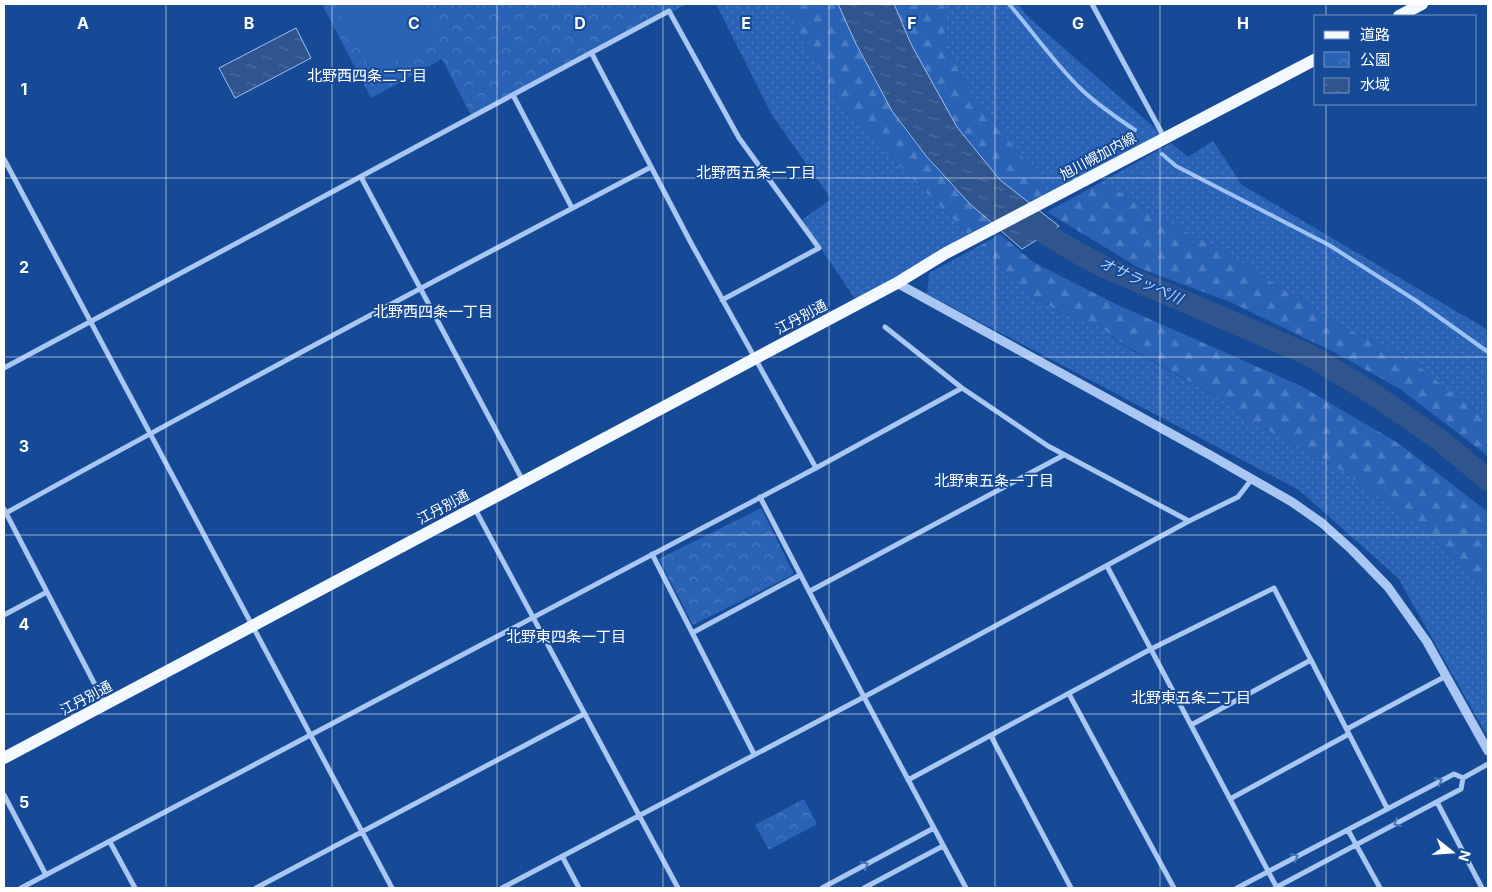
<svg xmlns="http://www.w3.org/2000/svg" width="1492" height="892" viewBox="0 0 1492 892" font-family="Inter,'Noto Sans JP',sans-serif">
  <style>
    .grass { fill: url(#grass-dots) }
    .forest { fill: url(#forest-firs) }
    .park { fill: url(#park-crowns) }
    .pitch { fill: #2a63b6 }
    .water { fill: url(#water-ripples); stroke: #9cc1f4 }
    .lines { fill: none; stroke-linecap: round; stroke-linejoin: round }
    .stream { stroke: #9cc1f4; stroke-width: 4 }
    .river { stroke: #30558e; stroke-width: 22 }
    .minor { stroke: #a9c7f2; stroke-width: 5 }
    .tertiary { stroke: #a9c7f2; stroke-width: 9 }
    .primary { stroke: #f4f8ff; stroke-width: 12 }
    .oneway { stroke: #4976b7 }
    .grid { fill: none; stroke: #fff; stroke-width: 1; stroke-opacity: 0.55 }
    .labels { text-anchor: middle; stroke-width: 4; stroke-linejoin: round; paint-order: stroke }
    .street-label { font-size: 14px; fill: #fff; stroke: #164a97 }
    .neighbourhood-label { font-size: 15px; fill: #fff; stroke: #164a97 }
    .water-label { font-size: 15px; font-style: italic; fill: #b6d2f8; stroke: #164a97 }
    .grid-label { font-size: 16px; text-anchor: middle; font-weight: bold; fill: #fff; stroke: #164a97; stroke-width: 4; stroke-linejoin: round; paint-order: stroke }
  </style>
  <defs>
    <pattern id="grass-dots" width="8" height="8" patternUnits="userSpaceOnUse" patternTransform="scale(1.25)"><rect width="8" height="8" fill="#2a63b6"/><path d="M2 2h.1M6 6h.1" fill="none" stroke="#4a7ac1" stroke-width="1.8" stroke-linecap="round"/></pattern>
    <pattern id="forest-firs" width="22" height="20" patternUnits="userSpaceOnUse" patternTransform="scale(1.25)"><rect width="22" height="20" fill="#2a63b6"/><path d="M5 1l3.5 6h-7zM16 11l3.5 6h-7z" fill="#4a7ac1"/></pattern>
    <pattern id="park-crowns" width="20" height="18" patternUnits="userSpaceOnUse" patternTransform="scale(1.25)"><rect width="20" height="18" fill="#2a63b6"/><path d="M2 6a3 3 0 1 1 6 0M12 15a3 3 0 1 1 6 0" fill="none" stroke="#4a7ac1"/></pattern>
    <pattern id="water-ripples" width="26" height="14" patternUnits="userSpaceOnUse" patternTransform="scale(1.25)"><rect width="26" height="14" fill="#30558e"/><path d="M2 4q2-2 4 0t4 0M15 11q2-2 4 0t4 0" fill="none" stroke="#4f6e9f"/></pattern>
  </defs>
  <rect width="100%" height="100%" fill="#164a97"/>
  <path class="grass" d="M716 4H786L802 39 844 111 968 234 922 263 855 299 802 220 831 199 772 115Z
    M944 4H1019L1026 15 1164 136 1049 195 1031 168 971 93 946 48 947 13Z
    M1213 141 1242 185 1488 330V422L1410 359 1336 323 1220 249 1154 215 1103 181 1171 143 1188 157Z
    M979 246 1020 288 1058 312 1099 326 1124 346 1228 403 1242 416 1341 470 1423 529 1488 589V737L1398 578 1299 490 927 294 929 273Z"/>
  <path class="forest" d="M786 4H838C854 40 871 77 892 110 917 151 955 191 991 222L968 234 844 111 802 39Z
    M894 4H944L947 13 946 48 971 93 1031 168 1049 195 1031 204 1000 180 957 127 911 44Z
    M1103 181 1154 215 1220 249 1336 323 1410 359 1488 422V456L1400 389 1332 351 1230 302 1139 268 1047 212Z
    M1000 234 1033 262 1118 305 1301 386 1398 443 1488 512V589L1423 529 1341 470 1242 416 1228 403 1124 345 1099 326 1059 312 1020 288 979 246Z"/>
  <path class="park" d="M322 4H687L472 117 442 59 371 98Z
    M761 508 794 574 693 625 659 559Z
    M804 799 817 824 769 850 755 825Z"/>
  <path class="pitch" d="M335 4H422L439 37 372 73Z"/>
  <path class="water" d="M838 4H894L911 44 957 127 1000 180 1059 226 1022 249 970 204 926 156 892 111 856 44Z
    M296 28 311 58 235 98 219 68Z"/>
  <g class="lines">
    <path class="stream" d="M1009 4C1033 32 1055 64 1082 90 1098 105 1117 118 1135 130
      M1162 154 1176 166 1329 245 1415 300 1488 352"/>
    <path class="river" d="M1022 216C1046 236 1074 251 1102 266L1311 356 1370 392 1440 440 1488 480"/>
    <path class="minor" d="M1092 4 1164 137
      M592 54 691 243 816 468
      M513 95 572 208
      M4 159 392 888
      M361 177 523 481
      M885 327 962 388 1048 446 1189 521
      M4 368 669 11 739 138 819 248 722 300
      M760 497 864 697 966 888
      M474 507 678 888
      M4 509 105 704
      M6 513C219 395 435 280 651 167
      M652 554 754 754
      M1107 566 1277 888
      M810 591 1064 455
      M4 615 47 592
      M692 633 800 575
      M1069 694 1174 888
      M1191 725 1311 660
      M1347 729 1446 676
      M991 736 1071 888
      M908 780 1151 649 1274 588 1387 808
      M4 795 46 875
      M1230 799 1349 734
      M1437 802 1482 888
      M1348 830 1380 888
      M110 842 135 888
      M562 856 579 888
      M21 888 816 468 962 388
      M256 888 584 714
      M502 888 864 697 1189 521 1238 497 1252 479
      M822 888 934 828
      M864 888 943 846
      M1237 888 1454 774 1463 778 1488 764
      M1275 888 1461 789 1463 778"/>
    <path class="tertiary" d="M897 283 1210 455 1292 502 1322 523 1352 550 1388 587 1427 642 1488 751"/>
    <path class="primary" d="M1399 16 1422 4
      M4 758 897 283 946 253 1316 59"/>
  </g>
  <defs><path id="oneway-chevron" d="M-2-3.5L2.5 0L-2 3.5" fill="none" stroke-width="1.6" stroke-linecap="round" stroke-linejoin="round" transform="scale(1.25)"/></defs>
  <g class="oneway">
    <use href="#oneway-chevron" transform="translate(1439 781) rotate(-27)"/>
    <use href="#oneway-chevron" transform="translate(1397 823) rotate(152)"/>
    <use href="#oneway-chevron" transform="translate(1295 857) rotate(-28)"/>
    <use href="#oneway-chevron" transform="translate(865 865) rotate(-28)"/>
  </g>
  <path class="grid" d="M166 4V888M332 4V888M497 4V888M663 4V888M829 4V888M995 4V888M1160 4V888M1326 4V16M1326 104V888M4 178H1488M4 357H1488M4 535H1488M4 714H1488"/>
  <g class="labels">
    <g class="street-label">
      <text transform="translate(1098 156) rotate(-28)" y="5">旭川幌加内線</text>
      <text transform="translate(801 317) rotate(-28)" y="5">江丹別通</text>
      <text transform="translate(443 507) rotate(-28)" y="5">江丹別通</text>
      <text transform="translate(86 698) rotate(-28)" y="5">江丹別通</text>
    </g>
    <g class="neighbourhood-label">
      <text x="367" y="81">北野西四条二丁目</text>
      <text x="756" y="178">北野西五条一丁目</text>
      <text x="433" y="317">北野西四条一丁目</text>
      <text x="994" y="486">北野東五条一丁目</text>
      <text x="566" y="642">北野東四条一丁目</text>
      <text x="1191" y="703">北野東五条二丁目</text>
    </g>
    <g class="water-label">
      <text transform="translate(1141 281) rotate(25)" y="5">オサラッペ川</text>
    </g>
  </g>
  <g class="grid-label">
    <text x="83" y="29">A</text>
    <text x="249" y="29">B</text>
    <text x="414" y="29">C</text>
    <text x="580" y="29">D</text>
    <text x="746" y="29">E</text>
    <text x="912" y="29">F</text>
    <text x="1078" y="29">G</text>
    <text x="1243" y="29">H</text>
    <text x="24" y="95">1</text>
    <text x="24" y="273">2</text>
    <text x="24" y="452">3</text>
    <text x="24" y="630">4</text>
    <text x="24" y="808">5</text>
  </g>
  <rect width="1492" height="892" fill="none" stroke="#ffffff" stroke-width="10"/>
  <rect x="1314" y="15" width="162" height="90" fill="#164a97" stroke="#7392c1"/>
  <rect x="1324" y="31" width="25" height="8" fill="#f4f8ff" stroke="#7392c1"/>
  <text x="1360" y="40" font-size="15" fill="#ffffff">道路</text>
  <rect x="1324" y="52" width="25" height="15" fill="url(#park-crowns)" stroke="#7392c1"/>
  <text x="1360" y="65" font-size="15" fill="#ffffff">公園</text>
  <rect x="1324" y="78" width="25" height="15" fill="url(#water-ripples)" stroke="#7392c1"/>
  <text x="1360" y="90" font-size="15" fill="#ffffff">水域</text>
  <g transform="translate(1452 852) rotate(107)" stroke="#164a97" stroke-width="4" paint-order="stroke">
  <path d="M0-4L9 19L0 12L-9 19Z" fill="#ffffff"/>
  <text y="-8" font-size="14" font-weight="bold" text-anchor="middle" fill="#ffffff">N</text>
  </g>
</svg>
